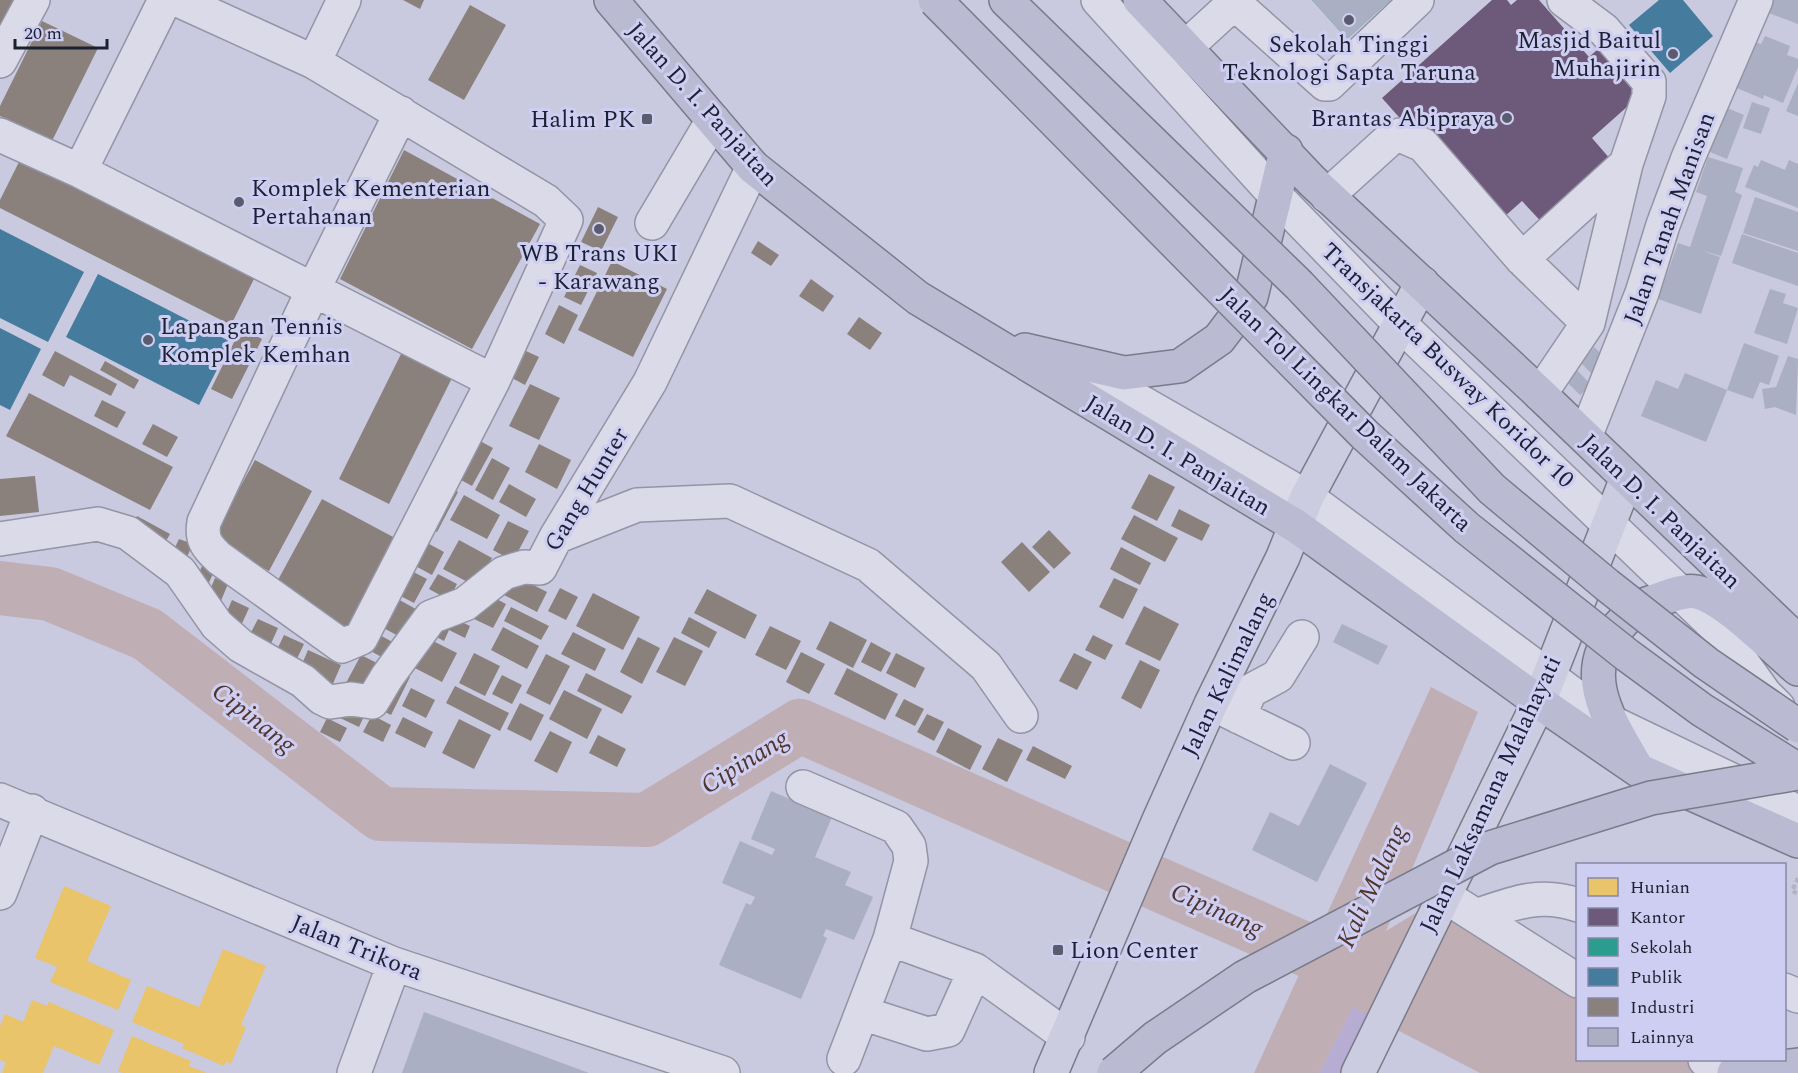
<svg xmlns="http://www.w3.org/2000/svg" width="1798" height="1073" viewBox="0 0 1798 1073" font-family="Spectral,serif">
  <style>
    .green { fill: #b7acd2 }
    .water { fill: #c0aeb5 }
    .homes { fill: #e9c46a }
    .offices { fill: #6d597a }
    .schools { fill: #2a9d8f }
    .public { fill: #457b9d }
    .industry { fill: #8a817c }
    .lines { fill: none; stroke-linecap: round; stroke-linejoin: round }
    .river { stroke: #c0aeb5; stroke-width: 54 }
    .building { fill: #aaafc4 }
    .minor-casing { stroke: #9394a5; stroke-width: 36 }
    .major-casing { stroke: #797b8a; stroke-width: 36 }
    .highway-casing { stroke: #797b8a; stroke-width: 36 }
    .path { stroke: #b2b2c1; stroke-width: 4; stroke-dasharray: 4.5 3; stroke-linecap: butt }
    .minor { stroke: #dadae8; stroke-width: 33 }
    .major { stroke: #cccce0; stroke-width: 33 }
    .highway { stroke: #babbd3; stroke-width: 33 }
    .highway-bridge-casing { stroke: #797b8a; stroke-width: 36; stroke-linecap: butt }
    .highway-bridge { stroke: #babbd3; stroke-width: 33 }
    .poi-dot { fill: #595c6f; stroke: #cecef2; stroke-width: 2 }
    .labels { text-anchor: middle; stroke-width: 6; stroke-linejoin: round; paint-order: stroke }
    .poi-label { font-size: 24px; fill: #1c2132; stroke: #cecef2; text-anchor: end }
    .street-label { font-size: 24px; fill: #1c2132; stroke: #cecef2 }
    .water-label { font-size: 26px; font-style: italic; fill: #51352c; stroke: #cecef2 }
  </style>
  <rect width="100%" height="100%" fill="#c9c9e0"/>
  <path class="green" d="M1353 1006 1383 1022 1359 1073H1319Z"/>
  <path class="water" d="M1431 687 1478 712 1386 931 1429 905 1483 935 1577 999 1578 1060H1688L1712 1073H1480L1353 1007 1319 1073H1254Z"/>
  <path class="homes" d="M64 886 111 906 87 961 131 980 118 1010 50 982 57 967 35 958Z
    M223 949 266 966 241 1025 246 1027 231 1064 226 1061 224 1066 182 1048 184 1044 132 1022 147 986 199 1007Z
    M32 1000 47 1006 49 1002 114 1030 99 1065 54 1046 43 1073H2L6 1062 0 1060V1026L5 1014 23 1022Z
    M132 1036 191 1061 189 1066 207 1073H123L118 1071Z"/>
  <path class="offices" d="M1492 0H1507L1511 5 1517 0H1539L1589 57 1606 42 1647 89 1592 138 1617 167 1548 229 1522 201 1495 225 1382 98Z"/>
  <path class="schools" d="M1312 0H1390L1347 39Z"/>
  <path class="public" d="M1659 0H1683L1713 36 1670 73 1629 25Z
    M0 229 84 272 48 342 0 318Z
    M98 274 231 342 199 405 66 337Z
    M0 328 41 349 10 410 0 405Z"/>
  <path class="industry" d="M0 0H27L0 52Z
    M403 0H424L420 9Z
    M470 5 506 25 464 100 428 80Z
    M42 21 98 48 52 141 0 116V106Z
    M404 150 540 224 472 349 340 279Z
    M20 160 254 279 231 325 0 208V200Z
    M598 207 618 217 601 251 581 242Z
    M758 241 779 255 771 266 751 253Z
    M612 261 667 289 633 357 578 330Z
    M580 265 597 273 581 305 564 297Z
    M811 279 834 296 823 312 799 296Z
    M559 305 578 315 564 344 545 334Z
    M859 317 882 333 870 350 847 334Z
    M241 328 262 339 232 399 211 389Z
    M55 351 117 384 111 396 70 375 64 387 42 375Z
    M526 351 539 357 525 385 512 378Z
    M402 352 452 378 389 504 339 479Z
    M105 361 139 380 134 389 100 370Z
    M530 384 560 398 539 440 509 426Z
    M29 393 173 467 150 510 6 436Z
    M102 400 126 412 117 428 94 416Z
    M153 424 178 437 167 457 142 444Z
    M469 435 493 448 472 486 448 473Z
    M539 444 571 460 557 489 525 472Z
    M492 458 510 468 493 500 475 490Z
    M255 460 312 491 269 571 211 540Z
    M1149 474 1175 487 1157 521 1131 508Z
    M35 476 39 512 0 516V479Z
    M509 484 536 499 526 517 499 502Z
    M449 487 458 492 437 532 427 527Z
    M464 495 500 515 487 539 450 520Z
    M322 499 395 538 345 631 272 591Z
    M1179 509 1210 525 1202 541 1171 526Z
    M1134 515 1178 538 1165 562 1121 539Z
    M137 516 170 534 162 548 129 530Z
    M508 521 529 531 513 561 493 550Z
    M1049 530 1071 553 1054 569 1032 547Z
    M179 539 193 544 185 561 172 554Z
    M420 539 444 552 432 575 408 562Z
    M459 540 492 558 477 587 443 569Z
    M1022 542 1050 572 1029 592 1001 562Z
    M1121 547 1151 563 1140 585 1110 569Z
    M203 564 215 569 207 587 195 581Z
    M400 565 427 579 414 603 387 589Z
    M438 574 457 584 449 600 429 589Z
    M512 574 547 592 537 612 502 594Z
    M215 578 228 584 220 603 207 597Z
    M1114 578 1138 589 1123 619 1099 607Z
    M560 588 578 597 566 620 548 611Z
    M707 589 757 615 745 639 694 613Z
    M387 593 423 613 408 641 372 622Z
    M593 593 640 617 623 650 576 626Z
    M487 594 506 604 493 628 474 619Z
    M232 600 249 608 240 628 223 621Z
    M1144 606 1179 624 1160 661 1125 644Z
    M511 607 549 626 541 640 504 621Z
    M449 616 470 626 465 638 449 630 444 641 431 634Z
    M689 617 717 632 709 648 681 633Z
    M258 619 278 628 269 648 248 638Z
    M830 621 867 640 853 668 816 649Z
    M770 626 801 641 786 670 755 655Z
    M503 627 539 646 527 669 491 650Z
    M374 632 400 646 391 662 365 648Z
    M573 632 606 649 595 671 561 654Z
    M284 635 304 644 293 667 273 658Z
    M421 635 457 653 442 682 407 664Z
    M1093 635 1113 645 1105 660 1085 650Z
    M638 637 660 648 642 684 620 672Z
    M674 637 703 651 685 686 656 672Z
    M871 642 891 653 881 672 861 662Z
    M308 650 341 665 332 686 299 671Z
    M801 652 825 664 809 694 786 682Z
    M474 653 500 666 485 696 459 683Z
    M896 653 925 668 915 688 886 673Z
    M1074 653 1092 662 1077 690 1059 681Z
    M546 654 570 666 550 705 526 693Z
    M361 655 381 665 365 694 346 683Z
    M1140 660 1160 670 1141 709 1121 698Z
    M847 668 898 694 885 720 834 694Z
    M396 670 410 677 391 715 377 708Z
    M586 673 632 696 622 714 577 691Z
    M502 675 522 685 512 704 492 694Z
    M455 686 509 713 500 731 446 703Z
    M411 688 435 700 426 718 402 706Z
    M564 690 602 709 587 739 549 719Z
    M904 699 924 709 915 726 895 716Z
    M348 703 366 712 359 727 340 718Z
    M520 703 544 715 531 741 507 729Z
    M927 714 944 722 934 741 917 732Z
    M372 715 391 725 383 742 363 732Z
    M403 717 433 732 425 748 395 733Z
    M327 718 347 728 340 742 320 732Z
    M459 719 491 735 474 769 442 753Z
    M948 728 982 746 970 770 936 752Z
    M550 731 572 742 557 773 534 761Z
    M598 735 626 749 617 767 589 753Z
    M998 738 1023 750 1007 782 982 769Z
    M1033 746 1072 766 1065 779 1026 760Z"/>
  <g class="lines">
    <path class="river" d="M0 588 50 594 147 634 381 814 647 820 800 726 1350 969"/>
  </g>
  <path class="building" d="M1312 0H1390L1347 39Z
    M1774 0H1798V24L1769 13Z
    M1765 36 1790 46 1787 55 1798 59V67L1783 103 1764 95 1763 99 1732 86 1750 40 1761 44Z
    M1798 83V116L1786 111Z
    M1752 102 1770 108 1761 134 1743 128Z
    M1727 108 1744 115 1727 159 1710 152Z
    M1708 157 1743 168 1735 192 1742 195 1721 256 1700 250 1720 257 1701 314 1658 299 1678 243 1690 247 1707 196 1696 192Z
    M1761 160 1785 170 1789 160 1798 164V208L1745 187 1754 165 1758 167Z
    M1755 197 1798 212V251L1743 233Z
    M1742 234 1798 253V286L1732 263Z
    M1770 289 1786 294 1783 303 1798 308 1787 344 1754 333Z
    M1744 343 1779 356 1769 385 1760 382 1753 399 1727 390 1706 442 1641 416 1656 380 1678 389 1685 373 1727 390Z
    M1594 347 1611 363 1597 379 1581 363Z
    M1788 356 1798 359 1796 415 1775 407 1765 409 1762 389 1776 387Z
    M1577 370 1591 385 1580 395 1566 381Z
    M1342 624 1388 646 1378 665 1333 642Z
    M1330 764 1367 783 1317 882 1252 850 1270 812 1299 826Z
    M771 791 832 817 815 857 851 872 845 885 873 897 854 940 826 929 823 936 827 938 801 999 719 965 746 903 751 905 755 897 722 883 740 841 772 855 775 849 751 839Z
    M424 1012 589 1073H402Z"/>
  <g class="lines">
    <defs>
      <path id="minor" d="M178 0 314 62
        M344 0 314 62 546 201 566 220 493 381 361 638 342 646 219 558C206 546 201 539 204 522L313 290 401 113
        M1098 0 1275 195 1400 324 1720 631 1765 694 1778 707
        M1231 0 1325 84H1329L1417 0
        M1564 0 1604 30 1649 82V96L1626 164 1588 323
        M1186 47 1234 3
        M0 61 33 0
        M0 135 80 171 493 381
        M80 171 165 0
        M1327 196 1391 138 1400 135 1423 145 1522 259 1588 323 1540 394
        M652 223 713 120
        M1522 259 1626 164
        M1057 367 1136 399 1307 497 1609 721 1798 812
        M1585 437 1642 293 1663 225 1688 158 1756 0
        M556 537 637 505 730 501 868 565 986 666 1021 716
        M0 539 98 524 128 533 180 572 217 625 241 646 303 681 322 698 330 702 351 699 372 702 387 677 431 617 465 604 504 573 524 567 540 568 556 537 650 382 753 167
        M1219 707 1293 743
        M1239 717 1250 691 1278 676 1302 637
        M803 787 896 827 909 846 911 861 890 939 844 1059
        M0 800 394 964 723 1073
        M0 893 32 811
        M1443 895 1578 981
        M1479 915C1513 903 1541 892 1578 905
        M890 939 975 970 1068 1037
        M1784 990 1798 996
        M862 1013 927 1034 948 1030 975 970
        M1705 1060 1730 1073
        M354 1073 394 964"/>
      <path id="major" d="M1051 1073 1159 820 1211 704 1283 557 1307 497 1422 283
        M1358 1073 1539 702 1627 478"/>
      <path id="highway" d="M611 0 753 167 918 298 1296 526 1539 702 1638 770 1798 841
        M1006 0 1125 116
        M1140 0 1312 181 1540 394 1798 642
        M1025 350 1124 373 1180 366 1219 339 1251 297 1286 151
        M1634 763C1608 718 1577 672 1619 626 1629 615 1638 606 1652 602 1665 598 1683 589 1696 592 1724 597 1774 649 1798 669
        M1734 1073 1798 1065"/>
    </defs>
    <use href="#minor" class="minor-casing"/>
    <use href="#major" class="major-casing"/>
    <use href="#highway" class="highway-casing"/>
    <path class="path" d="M1798 878 1792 891 1798 894"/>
    <use href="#minor" class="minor"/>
    <use href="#major" class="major"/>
    <use href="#highway" class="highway"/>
    <defs>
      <path id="highway-bridge" d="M935 0 1364 434 1467 528 1627 655 1702 710 1798 770
        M1125 116 1299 285 1492 489 1607 585 1706 663 1798 726
        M1114 1073 1155 1038 1245 977 1490 848 1651 798 1798 773"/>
    </defs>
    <use href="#highway-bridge" class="highway-bridge-casing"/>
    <use href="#highway-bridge" class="highway-bridge"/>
  </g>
  <g class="poi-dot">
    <circle cx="1349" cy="20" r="6"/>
    <circle cx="1673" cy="54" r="6"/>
    <circle cx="1507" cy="118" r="6"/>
    <rect x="641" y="113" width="12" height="12" rx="3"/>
    <circle cx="239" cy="202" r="6"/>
    <circle cx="599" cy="229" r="6"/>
    <circle cx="148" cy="340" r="6"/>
    <rect x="1052" y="944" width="12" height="12" rx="3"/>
  </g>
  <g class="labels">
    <g class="poi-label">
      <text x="1661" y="48">Masjid Baitul<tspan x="1661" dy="28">Muhajirin</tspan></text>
      <text x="1349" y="52" text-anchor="middle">Sekolah Tinggi<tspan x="1349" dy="28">Teknologi Sapta Taruna</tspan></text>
      <text x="1495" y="126">Brantas Abipraya</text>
      <text x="635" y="127">Halim PK</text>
      <text x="251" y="196" text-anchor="start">Komplek Kementerian<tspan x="251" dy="28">Pertahanan</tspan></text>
      <text x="599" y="261" text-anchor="middle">WB Trans UKI<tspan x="599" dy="28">- Karawang</tspan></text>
      <text x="160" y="334" text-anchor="start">Lapangan Tennis<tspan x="160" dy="28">Komplek Kemhan</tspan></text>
      <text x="1070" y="958" text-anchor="start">Lion Center</text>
    </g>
    <g class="street-label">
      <text transform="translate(703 104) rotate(48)" y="8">Jalan D. I. Panjaitan</text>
      <text transform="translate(1669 218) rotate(-70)" y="8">Jalan Tanah Manisan</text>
      <text transform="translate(1448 365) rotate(44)" y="8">Transjakarta Busway Koridor 10</text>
      <text transform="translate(1346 409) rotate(44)" y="8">Jalan Tol Lingkar Dalam Jakarta</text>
      <text transform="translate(1178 455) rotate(31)" y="8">Jalan D. I. Panjaitan</text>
      <text transform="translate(586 489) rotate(-59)" y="8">Gang Hunter</text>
      <text transform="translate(1661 511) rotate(44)" y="8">Jalan D. I. Panjaitan</text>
      <text transform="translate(1227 674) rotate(-64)" y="8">Jalan Kalimalang</text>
      <text transform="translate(1490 794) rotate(-65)" y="8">Jalan Laksamana Malahayati</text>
      <text transform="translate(357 947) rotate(22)" y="8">Jalan Trikora</text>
    </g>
    <g class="water-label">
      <text transform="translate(254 717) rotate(38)" y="9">Cipinang</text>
      <text transform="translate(744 761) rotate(-32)" y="9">Cipinang</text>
      <text transform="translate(1371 886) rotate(-65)" y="9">Kali Malang</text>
      <text transform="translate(1217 909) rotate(24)" y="9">Cipinang</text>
    </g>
  </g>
  <rect x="1576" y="863" width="210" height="198" fill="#cecef2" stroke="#8789a5" stroke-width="1.5"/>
  <rect x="1588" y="878" width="30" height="18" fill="#e9c46a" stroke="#8789a5" stroke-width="1.5"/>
  <text x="1630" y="893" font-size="18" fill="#1c2132">Hunian</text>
  <rect x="1588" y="908" width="30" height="18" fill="#6d597a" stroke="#8789a5" stroke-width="1.5"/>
  <text x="1630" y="923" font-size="18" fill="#1c2132">Kantor</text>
  <rect x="1588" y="938" width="30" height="18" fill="#2a9d8f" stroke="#8789a5" stroke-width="1.5"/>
  <text x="1630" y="953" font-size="18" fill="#1c2132">Sekolah</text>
  <rect x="1588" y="968" width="30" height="18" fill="#457b9d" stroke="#8789a5" stroke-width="1.5"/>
  <text x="1630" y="983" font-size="18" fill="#1c2132">Publik</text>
  <rect x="1588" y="998" width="30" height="18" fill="#8a817c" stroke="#8789a5" stroke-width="1.5"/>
  <text x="1630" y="1013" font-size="18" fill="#1c2132">Industri</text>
  <rect x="1588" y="1028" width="30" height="18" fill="#aaafc4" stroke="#8789a5" stroke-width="1.5"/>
  <text x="1630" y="1043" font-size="18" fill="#1c2132">Lainnya</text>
  <path d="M15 39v9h92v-9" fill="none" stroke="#1c2132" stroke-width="3"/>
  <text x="24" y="39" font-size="18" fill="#1c2132" stroke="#cecef2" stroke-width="4.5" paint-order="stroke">20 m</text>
</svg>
